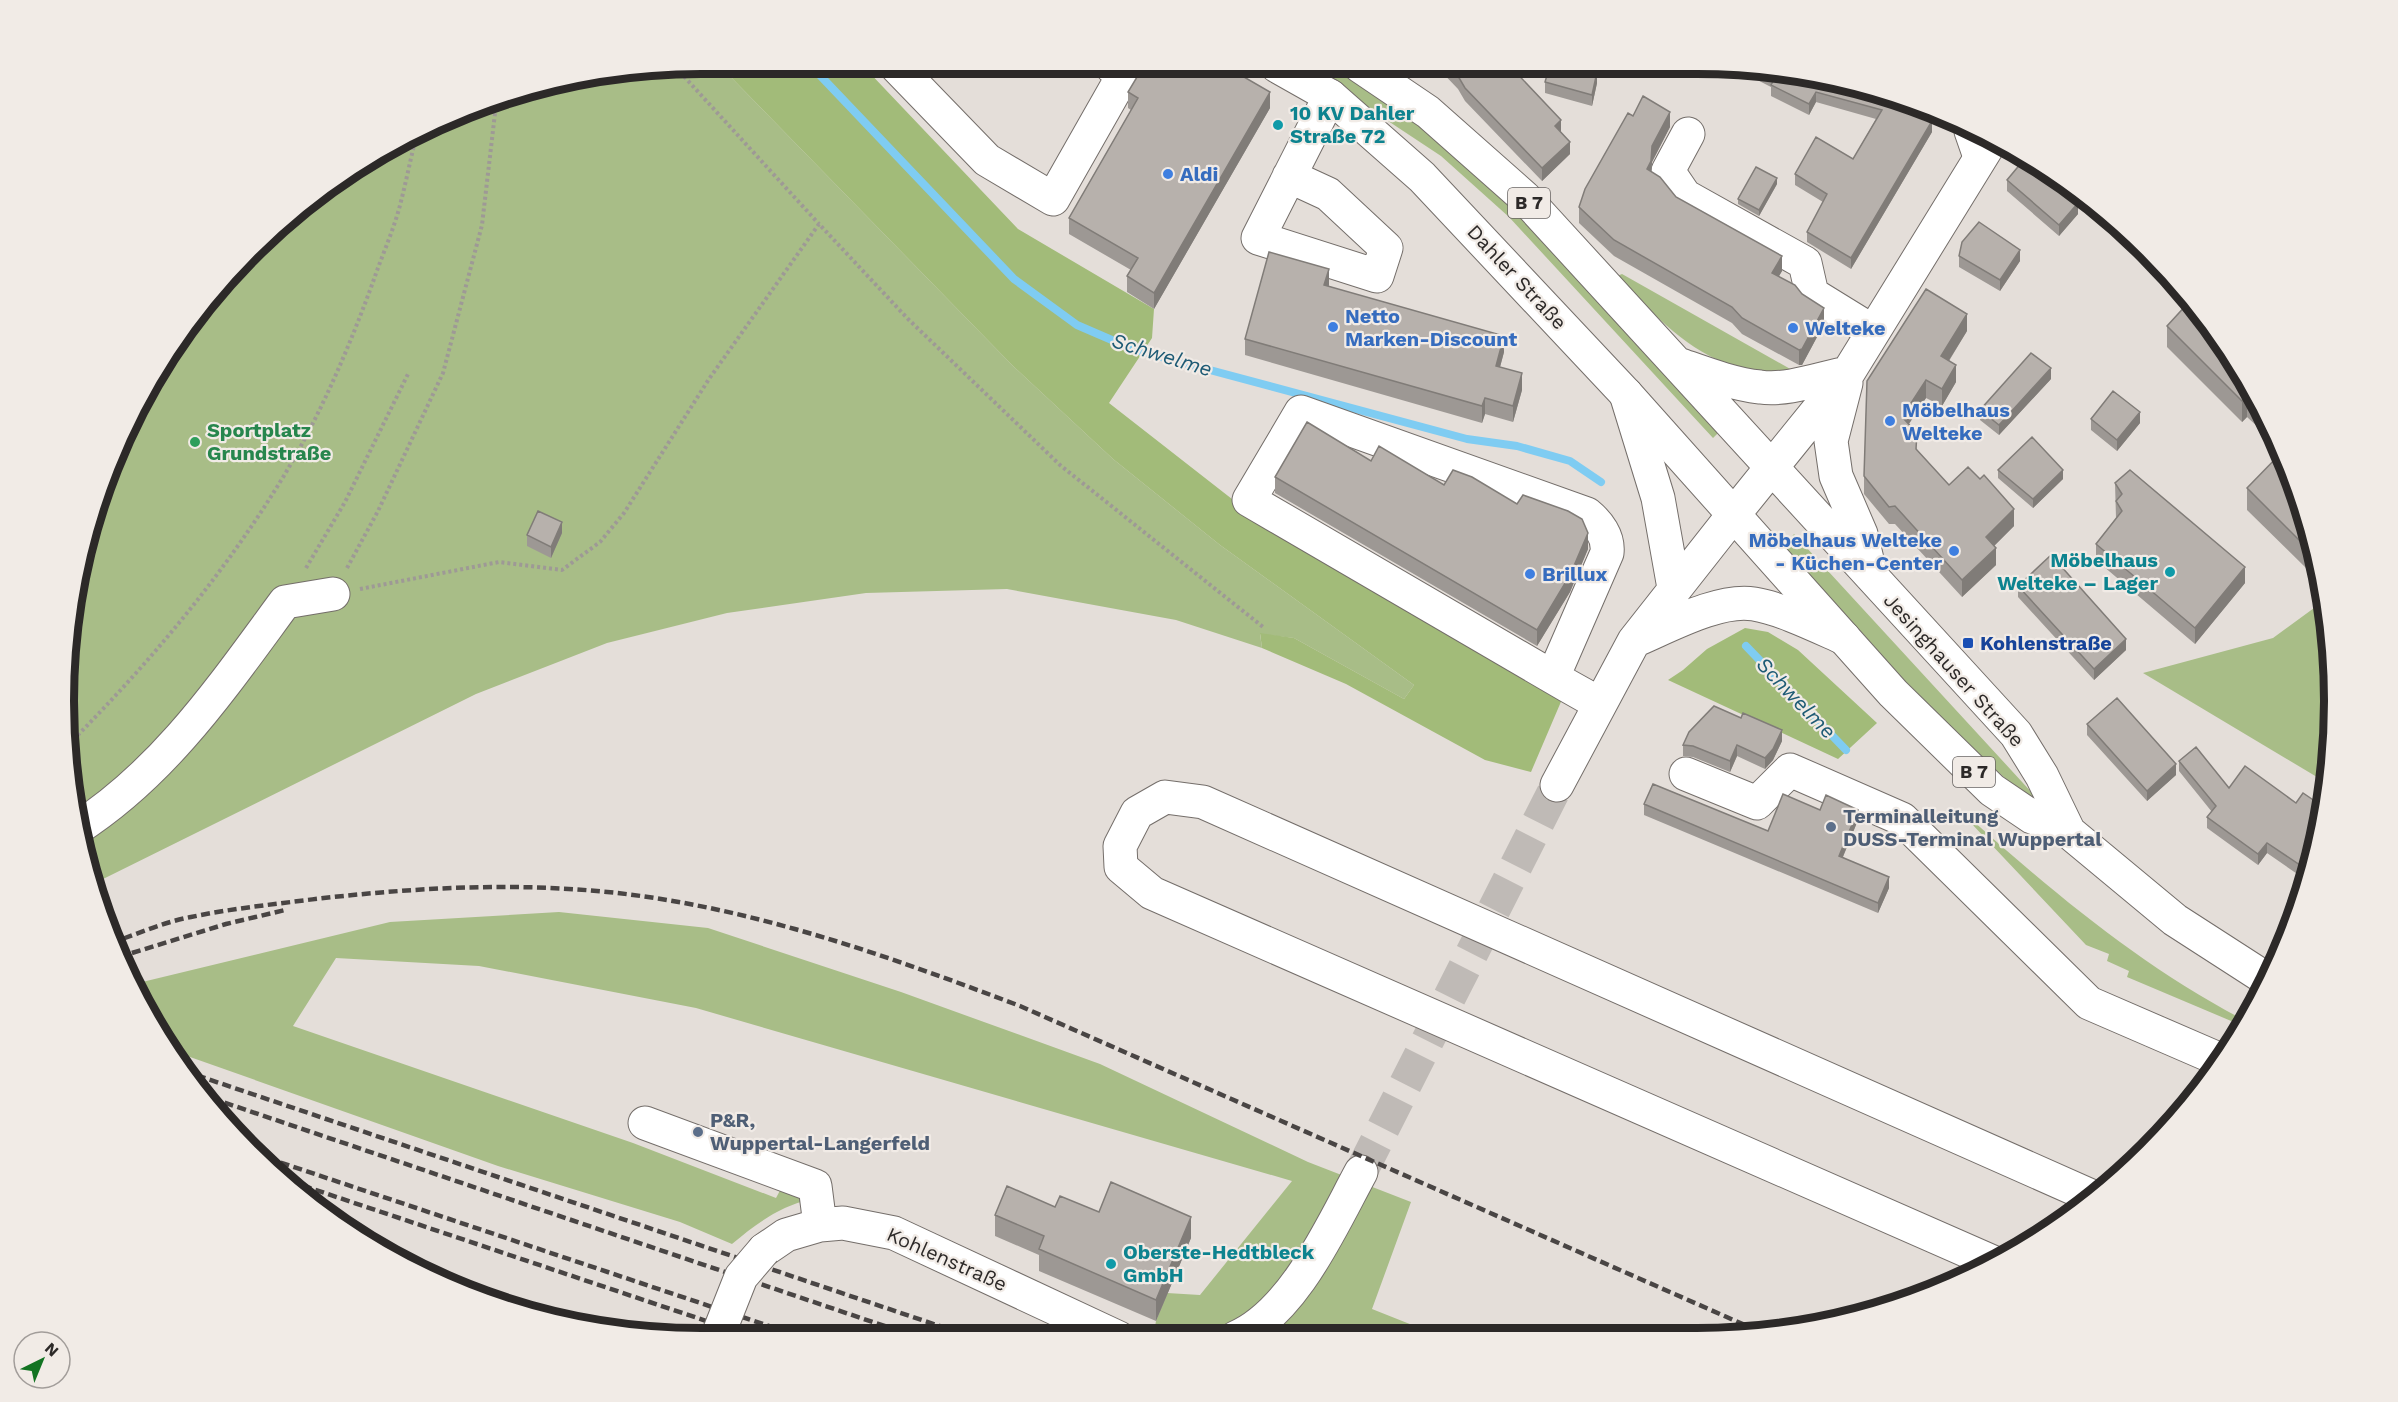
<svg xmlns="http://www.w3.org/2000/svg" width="2398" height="1402" viewBox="0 0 2398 1402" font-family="'Work Sans',sans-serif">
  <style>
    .green { fill: #a8bd87 }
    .forest { fill: #a2bb79 }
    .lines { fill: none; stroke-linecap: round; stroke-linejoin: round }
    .stream { stroke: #7fccf2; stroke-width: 8 }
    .minor-tunnel { stroke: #bfbab6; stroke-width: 33; stroke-dasharray: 33 16; stroke-linecap: butt }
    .minor-casing { stroke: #746e6a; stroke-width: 35 }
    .major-casing { stroke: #746e6a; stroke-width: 35 }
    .path { stroke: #9e9996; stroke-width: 4; stroke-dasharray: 3 3; stroke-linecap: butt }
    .minor { stroke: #fff; stroke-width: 33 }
    .major { stroke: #fff; stroke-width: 33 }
    .rail { stroke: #494544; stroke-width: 4.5; stroke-dasharray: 9 4.5; stroke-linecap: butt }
    .minor-bridge-casing { stroke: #746e6a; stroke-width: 35; stroke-linecap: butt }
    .minor-bridge { stroke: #fff; stroke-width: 33 }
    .wall { fill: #9d9894 }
    .shaded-wall { fill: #807c78 }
    .building { fill: #b7b1ac; stroke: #807c78; stroke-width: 1.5 }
    .culture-dot { fill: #0f9aa8; stroke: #f1ebe6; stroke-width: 2 }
    .shop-dot { fill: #3f7fe0; stroke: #f1ebe6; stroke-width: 2 }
    .leisure-dot { fill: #2e9e5b; stroke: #f1ebe6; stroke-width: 2 }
    .transit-dot { fill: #1a4fb4; stroke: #f1ebe6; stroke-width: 2 }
    .service-dot { fill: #5c6f8a; stroke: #f1ebe6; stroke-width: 2 }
    .labels { text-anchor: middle; stroke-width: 4.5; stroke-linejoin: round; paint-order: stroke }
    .shield { fill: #f1ebe6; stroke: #676361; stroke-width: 1.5 }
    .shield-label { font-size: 18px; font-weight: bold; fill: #2c2928 }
    .culture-label { font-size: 20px; font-weight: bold; fill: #0d838f; stroke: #f1ebe6; text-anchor: start }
    .shop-label { font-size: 20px; font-weight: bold; fill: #366cbe; stroke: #f1ebe6; text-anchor: start }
    .street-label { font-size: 20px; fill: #2c2928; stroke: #f1ebe6 }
    .leisure-label { font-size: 20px; font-weight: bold; fill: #27864d; stroke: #f1ebe6; text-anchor: start }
    .transit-label { font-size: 20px; font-weight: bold; fill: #164399; stroke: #f1ebe6; text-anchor: start }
    .service-label { font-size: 20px; font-weight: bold; fill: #4e5e75; stroke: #f1ebe6; text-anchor: start }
    .water-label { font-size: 21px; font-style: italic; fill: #1e5b75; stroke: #f1ebe6 }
    .rim { fill: none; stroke: #2c2928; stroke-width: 8 }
  </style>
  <rect width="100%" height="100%" fill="#e4ded9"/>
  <path class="green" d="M1305 66H1335L1425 128 1489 184 1719 432 1713 438 1509 217 1441 156Z
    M722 68 1013 366 1113 459 1220 545 1414 685 1404 699 1294 638 1260 634 1262 648 1176 620 1007 589 866 593 727 613 607 643 476 694 93 884 75 826 64 742 68 618 85 536 92 518 129 419 171 346 250 250 313 195 419 129 496 97 617 69Z
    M1622 274 1792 370 1774 378C1758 373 1741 369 1725 363 1682 346 1648 309 1617 276Z
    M1794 534 2046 808 2047 815C1950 733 1867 642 1782 549Z
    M2325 600 2335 701 2327 783 2143 673 2273 638Z
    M1972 820C2056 895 2145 969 2246 1021L2243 1026 2127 977 2129 971 2107 961 2109 954 2086 945 1970 822Z
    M559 912 708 928 901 992 1100 1064 1308 1162 1411 1202 1372 1309 1445 1338H1153L1156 1321 1167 1293 1200 1295 1292 1181 696 1008 479 966 336 958 293 1026 633 1143 776 1198 784 1183 811 1199C779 1207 757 1223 732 1244L680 1222 498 1166 173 1051 134 984 390 922Z"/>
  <path class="forest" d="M722 68H865L1018 229 1154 309 1152 338 1109 403 1255 517 1563 697 1531 772 1485 760 1346 684 1262 648 1260 633 1294 638 1404 699 1414 685 1220 545 1113 459 1013 366Z
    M1745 628 1768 632 1798 650 1877 723 1838 759 1668 680 1683 670 1707 649Z"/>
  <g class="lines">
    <path class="stream" d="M813 68 1014 279 1077 325 1135 350 1467 439 1517 446 1570 461 1601 482
      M1746 646 1846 750"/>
    <path class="minor-tunnel" d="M1361 1172 1557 785"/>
    <defs>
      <path id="minor" d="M897 67 987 160 1053 199 1124 74 1112 67
        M1971 131 1980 157
        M1688 134 1668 171 1685 196 1805 263 1812 294 1872 331
        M1289 176 1328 194 1386 248 1377 276 1258 238 1330 96
        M1626 394 1658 498 1674 588
        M1636 640C1667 627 1719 598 1754 604 1780 608 1819 627 1844 638
        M1553 677 1607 553C1609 537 1598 523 1587 514L1301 412 1249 500 1568 686 1600 704
        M1686 774 1757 803 1790 770 1902 819 2089 1003 2223 1061
        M1557 785 1634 641 1734 514
        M76 829C165 772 223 686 285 602L333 594
        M645 1123 815 1186 820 1225
        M764 1250 786 1235 820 1225 843 1223 894 1233 1119 1338
        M1995 1263 1152 893 1121 867 1120 846 1137 813 1165 797 1203 802 2091 1196
        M1235 1338C1294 1313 1332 1225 1361 1172"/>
      <path id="major" d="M1277 66 1330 96 1422 177 1626 394 1893 693 1992 790 2032 817 2069 832 2175 920 2268 980
        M1360 66 1428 112 1524 197 2016 734 2042 776 2069 832
        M1678 364C1704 373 1732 384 1760 387 1788 391 1821 378 1848 373
        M1846 383 1831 441 1836 476 1861 534 1870 572
        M1734 514 1848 373 1991 141"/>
    </defs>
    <use href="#minor" class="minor-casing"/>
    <use href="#major" class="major-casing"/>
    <path class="path" d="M680 72 819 224
      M306 568 345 502 408 374
      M347 568 378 511 443 373 482 225 497 96
      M360 589 499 562 562 570 600 542 624 513 709 379 819 224 908 319 1060 465 1263 627
      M65 748C144 669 218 582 277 487 317 423 347 353 373 282 381 258 392 234 399 209 406 183 411 156 418 129"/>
    <use href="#minor" class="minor"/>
    <use href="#major" class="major"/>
    <path class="rail" d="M111 943C137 934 164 922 191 917 229 909 268 905 307 900 425 886 544 880 661 899 785 919 904 962 1020 1006L1763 1333
      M119 957 226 924 285 910
      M184 1071 975 1338
      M199 1094 920 1338
      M255 1154 805 1338
      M277 1177 757 1338"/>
    <defs>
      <path id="minor-bridge" d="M718 1335 741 1277 764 1250"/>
    </defs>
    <use href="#minor-bridge" class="minor-bridge-casing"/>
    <use href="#minor-bridge" class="minor-bridge"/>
  </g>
  <path class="wall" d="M1726 64H1739L1884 93 1932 132 1851 269 1807 242V232L1823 202 1795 185V174L1853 159 1876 119 1816 102 1809 115 1771 96V87Z
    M1509 65 1561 132 1570 154 1542 181 1465 101 1458 89 1436 66Z
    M1545 82 1597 83 1592 106 1545 93Z
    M1128 92 1270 108 1154 309 1127 292V276L1131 270 1069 234V218L1131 110 1128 108Z
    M1633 116 1670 127 1652 162 1651 172 1676 197 1782 271 1779 276 1824 324 1802 365H1799L1742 334 1732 323 1614 256 1579 223V207Z
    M2021 155 2051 170 2069 196 2078 214 2059 236 2007 191V180L2021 163Z
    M1777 184 1759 216 1738 204V199Z
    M1959 256 2020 261 2000 291 1959 267Z
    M1329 285V286L1504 352 1500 367 1522 390 1513 422 1485 414 1482 423 1245 355V339Z
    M2167 326 2227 346 2283 450 2247 417 2242 422 2167 347Z
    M1967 331 1949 361 1956 382 1942 406 1926 398 1909 424 1917 450 1949 485 2014 526 1994 546 1996 565 1962 597 1895 524H1889L1864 494V476L1867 381Z
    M2051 379 1999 435 1980 420V410Z
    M2091 419 2140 423 2117 451 2091 430Z
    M1998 470 2063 479 2033 508 1998 478Z
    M1275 477 1444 485 1588 549 1570 592 1537 646 1275 493Z
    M2115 483 2245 583 2195 644 2096 560V544L2116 518Z
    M2247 488 2317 557 2306 568 2247 510Z
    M562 533 551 558 527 546V535Z
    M2018 586 2126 650 2094 680 2018 597Z
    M2087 724 2176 775 2147 801 2087 735Z
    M1782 741 1773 760 1765 769 1737 756 1730 772 1693 757 1683 756V745Z
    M2179 761 2229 788 2296 803 2323 825 2306 880 2267 853 2258 865 2207 828V817L2212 812 2179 771Z
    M1644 804 1768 831 1820 810 1858 820 1843 857 1889 888 1878 913 1644 815Z
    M1055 1207 1099 1212 1191 1238 1156 1321 1039 1271V1255L995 1236V1215Z"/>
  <path class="shaded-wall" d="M1597 72V83L1592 106V95Z
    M1270 92V108L1154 309V293Z
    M1816 92V102L1809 115V104Z
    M1670 112V127L1652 162 1651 177 1647 169 1652 146Z
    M1561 120V133L1555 126Z
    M1932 121V132L1851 269V258Z
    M1570 142V154L1542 181V168Z
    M1777 178V184L1759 216V210Z
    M2069 185 2074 189 2063 202V191Z
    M2078 203V214L2059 236V225Z
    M2020 250V261L2000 291V280Z
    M1782 256V271L1772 288V273Z
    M1329 269V285L1324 301V285Z
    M1824 308V324L1802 365H1799V350Z
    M1967 314V331L1941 373V356Z
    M1504 336V352L1496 382V366Z
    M1956 365V382L1942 406V389Z
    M2051 368V379L1999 435V425Z
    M1522 373V390L1513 422V406Z
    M1926 380V398L1902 434V417Z
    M2247 396V417L2242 422V401Z
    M1485 398V414L1482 423V406Z
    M2140 412V423L2117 451V440Z
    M2063 470V479L2033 508V499Z
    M2014 509V526L1986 554V537Z
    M562 522V533L551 558V547Z
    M1588 533V549L1570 592 1537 646V630Z
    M2312 541 2317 557 2306 568V547Z
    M1996 548V565L1962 597V580Z
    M2245 567V583L2195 644V628Z
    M2126 639V650L2094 680V669Z
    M1782 730V741L1773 760 1765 769V758Z
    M1737 745V756L1730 772V761Z
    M2176 764V775L2147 801V791Z
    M1858 810V820L1839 866V856Z
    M2267 843V853L2258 865V854Z
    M1889 877V888L1878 913V903Z
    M1191 1217V1238L1156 1321V1300Z"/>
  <path class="building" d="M1448 65H1509L1561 120 1555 126 1570 142 1542 168 1465 88 1458 76Z
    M1550 65H1571L1597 72 1592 95 1545 82Z
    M1225 66 1270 92 1154 293 1127 276 1138 258 1069 218 1138 98 1128 92 1143 67Z
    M1753 67 1884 93 1905 102 1932 121 1851 258 1807 232 1827 194 1795 174 1816 137 1853 159 1882 110 1816 92 1809 104 1771 85 1775 78Z
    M1643 96 1670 112 1652 146 1651 161 1647 169 1660 177 1676 197 1782 256 1772 273 1795 285 1802 294 1824 308 1802 349 1799 350 1742 318 1732 307 1614 240 1579 207 1585 189 1628 113 1633 116Z
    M2021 156 2051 170 2069 185 2063 191 2078 203 2059 225 2007 180 2022 162Z
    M1756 167 1777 178 1759 210 1738 199Z
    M1979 222 2020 250 2000 280 1959 256 1962 242Z
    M1269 252 1329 269 1324 285 1504 336 1496 366 1522 373 1513 406 1485 398 1482 406 1245 339Z
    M1926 289 1967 314 1941 356 1956 365 1942 389 1926 380 1902 417 1917 433 1916 449 1949 485 1968 467 1980 479 1984 475 2014 509 1986 537 1996 548 1962 580 1895 506 1889 507 1864 476 1867 381Z
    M2190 301 2227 346 2260 408 2247 396 2242 401 2167 326Z
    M2031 353 2051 368 1999 425 1980 410Z
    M2113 391 2140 412 2117 440 2091 419Z
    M1307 422 1371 461 1379 446 1444 485 1453 470 1472 477 1517 504 1523 495 1568 511 1582 519 1588 533 1570 575 1537 630 1275 477Z
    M2032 437 2063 470 2033 499 1998 470Z
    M2283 451 2286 457 2312 541 2306 547 2247 488Z
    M2130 470 2245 567 2195 628 2096 544 2122 511 2116 501 2122 494 2115 483Z
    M538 511 562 522 551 547 527 535Z
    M2051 555 2126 639 2094 669 2018 586Z
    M2117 698 2176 764 2147 791 2087 724Z
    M1714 706 1741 718 1743 713 1782 730 1773 749 1765 758 1737 745 1730 761 1693 746 1683 745 1689 732Z
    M2196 747 2229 788 2245 766 2296 803 2303 793 2325 808 2323 825 2309 871 2267 843 2258 854 2207 817 2216 806 2179 761Z
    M1653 784 1768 831 1783 794 1820 810 1826 795 1858 810 1839 856 1889 877 1878 903 1644 804Z
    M1111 1182 1191 1217 1156 1300 1039 1249 1044 1236 995 1215 1007 1186 1055 1207 1060 1196 1099 1212Z"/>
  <g class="culture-dot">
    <circle cx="1278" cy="125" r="6"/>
    <circle cx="2170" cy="572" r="6"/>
    <circle cx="1111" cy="1264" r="6"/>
  </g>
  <g class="shop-dot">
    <circle cx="1168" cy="174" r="6"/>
    <circle cx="1333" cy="327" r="6"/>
    <circle cx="1793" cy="328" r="6"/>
    <circle cx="1890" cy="421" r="6"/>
    <circle cx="1954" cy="551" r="6"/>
    <circle cx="1530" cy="574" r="6"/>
  </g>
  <circle class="leisure-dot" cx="195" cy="442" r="6"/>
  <rect class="transit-dot" x="1962" y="637" width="12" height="12" rx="3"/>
  <g class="service-dot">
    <circle cx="1831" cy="827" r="6"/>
    <circle cx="698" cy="1132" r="6"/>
  </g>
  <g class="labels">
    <g class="shield">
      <rect x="1508" y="188" width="42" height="30" rx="4.5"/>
      <rect x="1953" y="757" width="42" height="30" rx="4.5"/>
    </g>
    <g class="shield-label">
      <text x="1529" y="209">B 7</text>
      <text x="1974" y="778">B 7</text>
    </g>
    <g class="culture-label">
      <text x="1290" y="120">10 KV Dahler<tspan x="1290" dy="23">Straße 72</tspan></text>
      <text x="2158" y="567" text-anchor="end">Möbelhaus<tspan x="2158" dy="23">Welteke – Lager</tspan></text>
      <text x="1123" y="1259">Oberste-Hedtbleck<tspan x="1123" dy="23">GmbH</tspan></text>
    </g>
    <g class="shop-label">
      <text x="1180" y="181">Aldi</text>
      <text x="1345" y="323">Netto<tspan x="1345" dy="23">Marken-Discount</tspan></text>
      <text x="1805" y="335">Welteke</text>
      <text x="1902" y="417">Möbelhaus<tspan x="1902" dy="23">Welteke</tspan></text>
      <text x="1942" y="547" text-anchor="end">Möbelhaus Welteke<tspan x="1942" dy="23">- Küchen-Center</tspan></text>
      <text x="1542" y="581">Brillux</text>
    </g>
    <g class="street-label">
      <text transform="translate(1517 277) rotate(47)" y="7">Dahler Straße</text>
      <text transform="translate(1954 670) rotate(48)" y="7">Jesinghauser Straße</text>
      <text transform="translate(947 1259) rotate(24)" y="7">Kohlenstraße</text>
    </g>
    <g class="leisure-label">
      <text x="207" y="437">Sportplatz<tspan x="207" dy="23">Grundstraße</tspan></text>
    </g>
    <g class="transit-label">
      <text x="1980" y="650">Kohlenstraße</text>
    </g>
    <g class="service-label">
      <text x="1843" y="823">Terminalleitung<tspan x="1843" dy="23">DUSS-Terminal Wuppertal</tspan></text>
      <text x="710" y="1127">P&amp;R,<tspan x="710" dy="23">Wuppertal-Langerfeld</tspan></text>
    </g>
    <g class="water-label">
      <text transform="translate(1162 355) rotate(17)" y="7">Schwelme</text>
      <text transform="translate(1796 698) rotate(46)" y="7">Schwelme</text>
    </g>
  </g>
  <path d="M0 0H2398V1402H0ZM701 74H1697A627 627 0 0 1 2324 701V701A627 627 0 0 1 1697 1328H701A627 627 0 0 1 74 701V701A627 627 0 0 1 701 74Z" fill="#f1ebe6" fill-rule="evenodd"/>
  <path class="rim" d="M701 74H1697A627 627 0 0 1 2324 701V701A627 627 0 0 1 1697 1328H701A627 627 0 0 1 74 701V701A627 627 0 0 1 701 74Z"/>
  <g transform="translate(42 1360) rotate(43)"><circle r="28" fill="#f1ebe6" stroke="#a29d9a" stroke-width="1.5"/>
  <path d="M0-4.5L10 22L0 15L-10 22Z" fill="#127322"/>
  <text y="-9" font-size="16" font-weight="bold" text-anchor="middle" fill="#2c2928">N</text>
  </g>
</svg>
